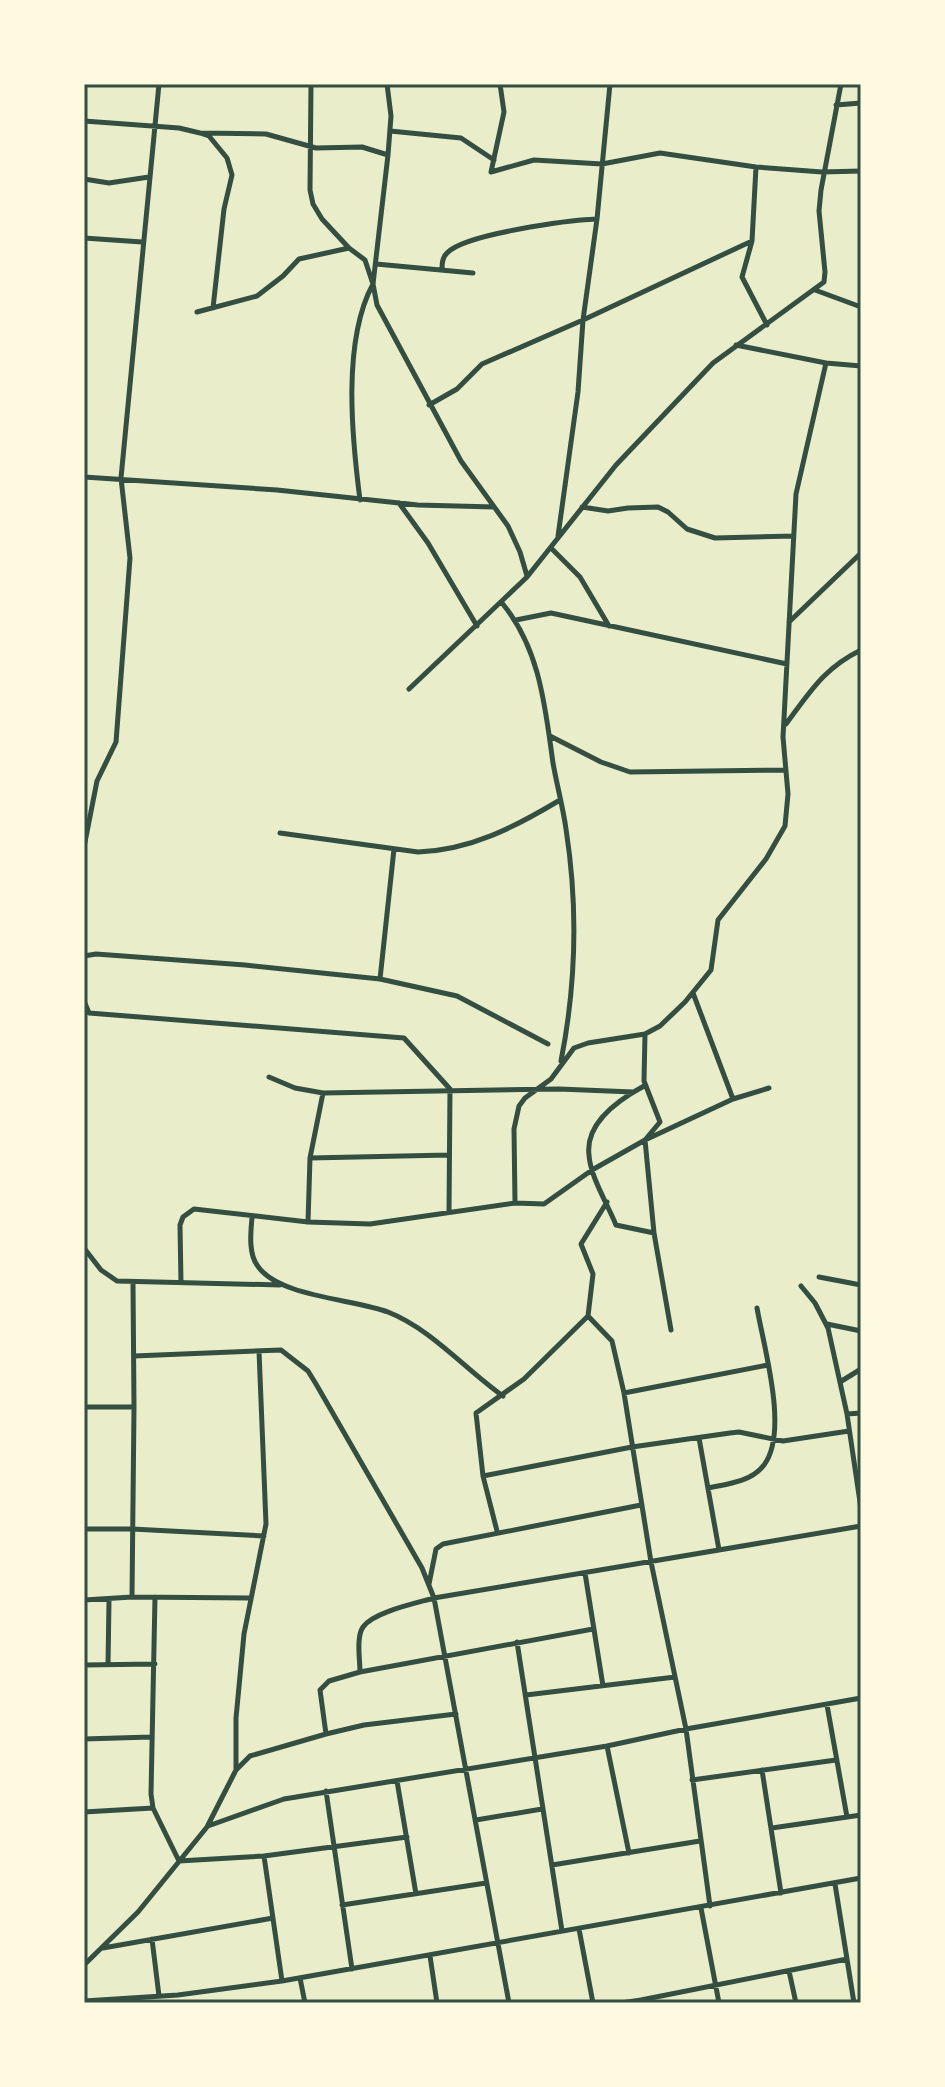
<svg xmlns="http://www.w3.org/2000/svg" width="945" height="2087" viewBox="0 0 945 2087" font-family="Commissioner,sans-serif">
  <style>
    .lines { fill: none; stroke-linecap: round; stroke-linejoin: round }
    .minor { stroke: #344e41; stroke-width: 5 }
    .neatline { fill: none; stroke: #344e41; stroke-width: 3 }
  </style>
  <rect width="100%" height="100%" fill="#e9edc9"/>
  <g class="lines">
    <path class="minor" d="M311 84 310 190 313 204 322 219 349 248 365 260 373 284C342 341 352 438 360 500
      M387 84 391 116 388 155
      M836 105 861 103
      M84 121 179 128 200 133 209 136 227 158 232 175 224 209 213 308
      M390 131 461 138 494 160
      M200 133 266 134 316 148 362 147 388 155 373 284 377 305 461 461 508 526 520 552 527 576
      M756 167 752 241 742 277 767 325
      M491 172 534 160 602 164 660 153 756 167 822 172 861 171
      M491 172 504 112 500 84
      M84 179 109 183 149 177
      M84 238 142 242
      M376 264 473 273
      M442 270C442 264 442 258 447 253 464 234 570 220 597 219
      M815 290 861 307
      M197 312 257 296 283 276 299 259 349 248
      M736 345 826 363 861 366
      M429 405 457 389 482 364 583 320 752 241
      M84 477 277 490 418 505 494 507
      M399 503 428 543 477 626
      M582 507 608 511 628 508 658 507 668 512 687 529 715 538 793 536
      M558 536 578 392 583 320 597 219 610 84
      M551 548 580 577 609 626
      M502 603C540 649 545 706 553 763 557 786 563 807 566 829 578 906 576 985 561 1061
      M516 620 551 613 787 664
      M789 622 861 553
      M409 689 527 577 616 465 713 363 824 282 825 272 819 211 821 190 841 84
      M786 724C810 692 824 668 861 650
      M550 736 601 762 630 772 785 770
      M280 833 418 852C471 850 515 827 560 800
      M84 847 97 781 116 742 130 558 121 478 159 84
      M394 849 380 979 457 996 548 1044
      M84 956 96 954 245 965 380 979
      M693 993 733 1099
      M84 1001 89 1013 404 1038 450 1089 449 1212
      M645 1034 644 1081 660 1122 645 1140 654 1233 671 1330
      M269 1077 295 1088 323 1093 559 1089 633 1092
      M644 1086C620 1099 585 1123 589 1155 590 1176 608 1205 616 1225L654 1233
      M310 1158 449 1155
      M515 1203 514 1129 519 1106 525 1098 551 1079 574 1048 588 1043 645 1034 660 1026 685 1002 711 970 718 920 766 859 785 826 788 794 783 737 796 494 826 363
      M252 1217C251 1231 248 1252 257 1265 277 1297 355 1299 388 1312 431 1329 465 1369 503 1396
      M308 1222 310 1158 323 1093
      M84 1248 101 1270 117 1281 280 1285
      M819 1277 861 1285
      M133 1283 134 1407
      M181 1283 180 1225 183 1217 194 1209 308 1222 370 1224 515 1203 544 1204 592 1170 645 1140 733 1099 769 1088
      M801 1286 815 1303 828 1328 847 1414 861 1509
      M588 1316 612 1341 624 1393 651 1562 686 1729 710 1906
      M827 1324 861 1331
      M134 1356 281 1350 308 1371 316 1384 422 1568 434 1598 509 2003
      M840 1382 861 1369
      M624 1393 768 1365
      M84 1407H134L132 1597
      M847 1414 861 1413
      M699 1438 719 1550
      M483 1476 632 1447 730 1433 739 1432 783 1441 849 1431
      M708 1488C727 1484 751 1482 764 1465 789 1432 764 1348 757 1308
      M84 1529H132L264 1536
      M497 1531 483 1476 476 1413 524 1379 588 1316 593 1274 581 1244 607 1202
      M585 1573 603 1686
      M429 1584 436 1549 443 1544 641 1505
      M155 1597 151 1794 153 1808 179 1861 264 1856 407 1837
      M84 1600 132 1597 250 1598
      M517 1642 562 1931
      M84 1665 155 1664
      M108 1665 109 1600
      M360 1672 593 1629
      M526 1695 675 1677
      M827 1705 847 1817
      M326 1734 364 1725 456 1714
      M84 1739 151 1737
      M607 1746 629 1853
      M236 1770V1718L244 1634 266 1524 259 1351
      M762 1770 781 1893
      M692 1780 836 1760
      M397 1781 416 1894
      M326 1791 352 1969
      M84 1812 153 1808
      M476 1820 542 1809
      M208 1826 284 1799 607 1746 686 1729 861 1698
      M772 1828 861 1815
      M264 1856 282 1981
      M552 1865 700 1841
      M835 1884 854 2003
      M342 1905 486 1883
      M701 1908 719 2003
      M579 1929 593 2003
      M152 1939 159 1996
      M103 1948 273 1918
      M430 1956 437 2003
      M84 1965 138 1912 207 1827 236 1770 250 1756 326 1734 320 1690 329 1681 360 1672C360 1660 356 1637 363 1627 373 1612 417 1603 434 1598L861 1526
      M789 1971 796 2003
      M300 1978 305 2003
      M641 2000 847 1959
      M84 2001 178 1995 282 1981 861 1878
      M621 2003 641 2000V2002"/>
  </g>
  <rect width="945" height="2087" fill="none" stroke="#fefae0" stroke-width="172"/>
  <rect x="86" y="86" width="773" height="1915" class="neatline"/>
</svg>
